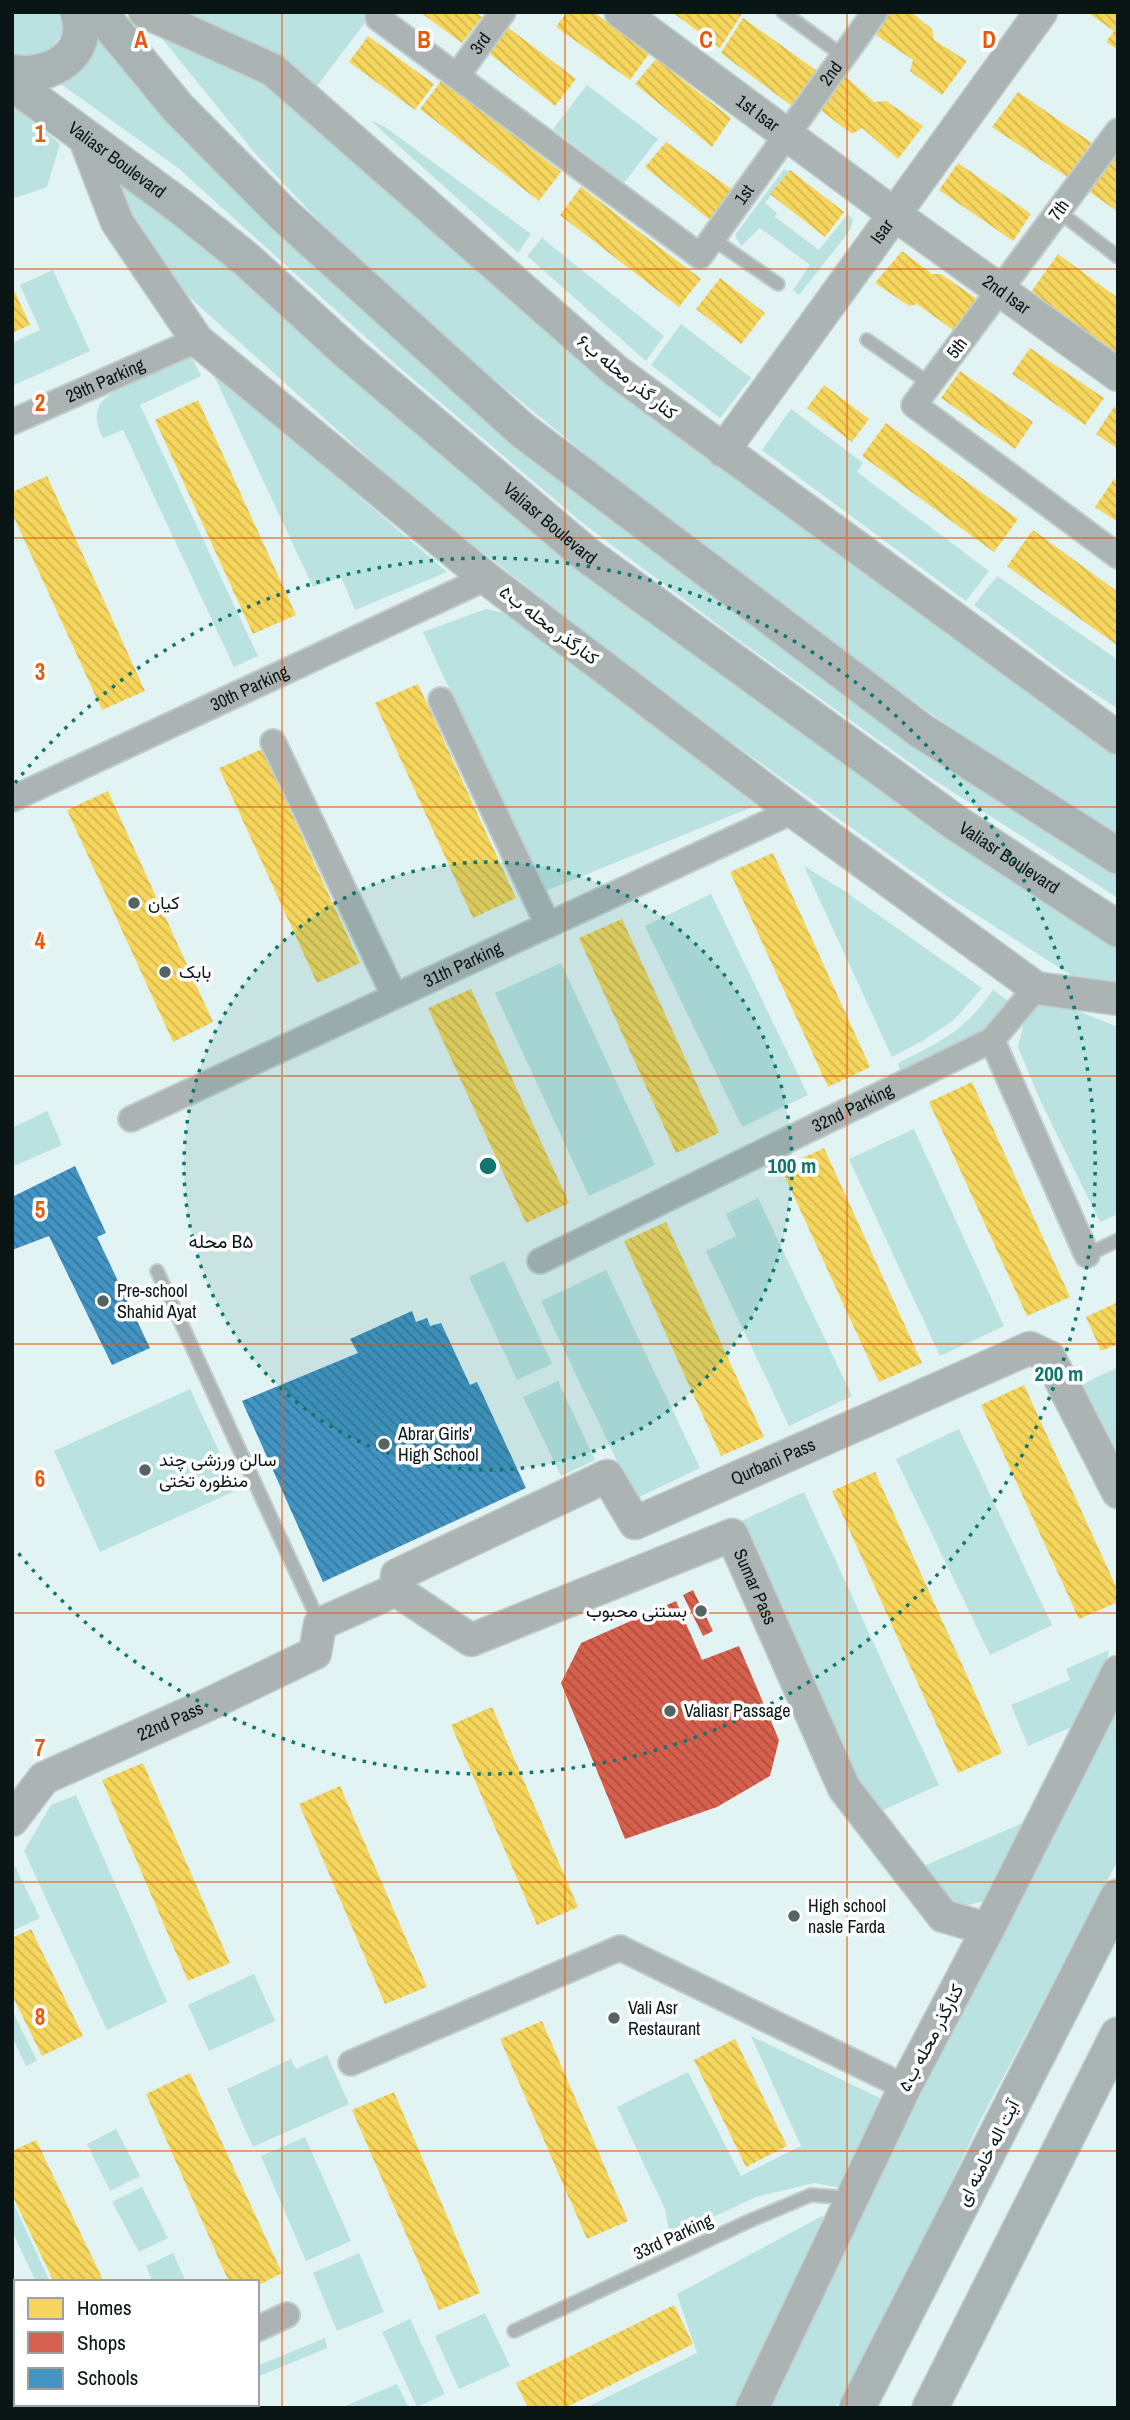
<svg xmlns="http://www.w3.org/2000/svg" width="1130" height="2420" viewBox="0 0 1130 2420" font-family="'Archivo Narrow',Vazirmatn,sans-serif">
  <style>
    .green { fill: #bae2e1 }
    .homes { fill: url(#homes-back-hatch) }
    .shops { fill: url(#shops-back-hatch) }
    .schools { fill: url(#schools-back-hatch) }
    .lines { fill: none; stroke-linecap: round; stroke-linejoin: round }
    .service-casing { stroke: #c1cece; stroke-width: 16 }
    .minor-casing { stroke: #c1cece; stroke-width: 28 }
    .tertiary-casing { stroke: #c1cece; stroke-width: 35 }
    .secondary-casing { stroke: #c1cece; stroke-width: 38 }
    .service { stroke: #acb3b3; stroke-width: 12 }
    .minor { stroke: #acb3b3; stroke-width: 24 }
    .tertiary { stroke: #acb3b3; stroke-width: 32 }
    .secondary { stroke: #a9b3b3; stroke-width: 35 }
    .grid { fill: none; stroke: #e8590c; stroke-width: 2; stroke-opacity: 0.55 }
    .ring { fill: none; stroke: #0f766e; stroke-width: 3.5; stroke-dasharray: 3.5 7 }
    .poi-dot { fill: #566363; stroke: #fff; stroke-width: 2.5 }
    .labels { text-anchor: middle; stroke-width: 7; stroke-linejoin: round; paint-order: stroke }
    .street-label { font-size: 18px; fill: #0a1515; stroke: #fff }
    .poi-label { font-size: 18px; fill: #0a1515; stroke: #fff; text-anchor: start }
    .neighbourhood-label { font-size: 19px; fill: #0a1515; stroke: #fff }
    .grid-label { font-size: 23px; text-anchor: middle; font-weight: bold; fill: #e8590c; stroke: #fff; stroke-width: 7; stroke-linejoin: round; paint-order: stroke }
    .centre { fill: #0f766e; stroke: #fff; stroke-width: 3.5 }
    .ring-label { font-size: 21px; text-anchor: middle; font-weight: bold; fill: #0f766e; stroke: #fff; stroke-width: 7; stroke-linejoin: round; paint-order: stroke }
  </style>
  <defs>
    <pattern id="homes-back-hatch" width="6" height="6" patternUnits="userSpaceOnUse" patternTransform="scale(1.75)"><rect width="6" height="6" fill="#f6d55c"/><path d="M-1 5l2 2M0 0l6 6M5-1l2 2" fill="none" stroke="#d2b64f"/></pattern>
    <pattern id="shops-back-hatch" width="6" height="6" patternUnits="userSpaceOnUse" patternTransform="scale(1.75)"><rect width="6" height="6" fill="#d6604d"/><path d="M-1 5l2 2M0 0l6 6M5-1l2 2" fill="none" stroke="#ac4e3f"/></pattern>
    <pattern id="schools-back-hatch" width="6" height="6" patternUnits="userSpaceOnUse" patternTransform="scale(1.75)"><rect width="6" height="6" fill="#4393c3"/><path d="M-1 5l2 2M0 0l6 6M5-1l2 2" fill="none" stroke="#36779d"/></pattern>
  </defs>
  <rect width="100%" height="100%" fill="#e2f3f3"/>
  <path class="green" d="M12 12H63L67 27 49 51 21 59 12 56Z
    M170 12H373L317 86 272 58Z
    M156 31 278 84 413 206 1118 747V834L950 727 719 563 435 331 316 218 254 152Z
    M99 33 128 73 207 163 344 293 524 449 1118 873V898L931 778 729 633 580 521 400 368 178 168 51 77Z
    M587 85 658 139 624 183 553 129Z
    M12 103 60 144 47 187 12 199Z
    M370 120 385 127 531 234 518 253Z
    M102 160 266 295 1118 939V991L1088 986 947 896 668 697 412 497 169 279 111 191Z
    M784 169 790 172 765 203 777 213 775 217 819 250 848 214 853 220 850 230 799 295 793 290 810 265 760 228 741 246 735 235Z
    M542 238 664 336 646 361 527 256Z
    M53 270 90 351 12 386V343L40 330 20 285Z
    M681 324 751 378 720 418 651 365Z
    M191 355 201 376 140 405 258 656 234 667 123 430 103 438C98 428 94 417 99 406 108 388 170 365 191 355Z
    M211 369 447 572 355 610 341 577 313 587Z
    M791 409 863 463 857 472 989 571 966 601 762 450Z
    M997 576 1118 660V709L1065 674 974 605Z
    M486 609 504 613 757 805 543 892 423 632Z
    M804 866 843 890 982 988 955 1019 924 1040 892 1057Z
    M711 894 808 1095 742 1127 645 926Z
    M561 963 655 1165 589 1196 495 993Z
    M993 990 1010 1002 994 1022 974 1041 903 1081 898 1063C940 1042 966 1030 993 990Z
    M1043 999 1068 1007 1118 1027V1214L1100 1222 1041 1102 1018 1047 1025 1017Z
    M47 1111 62 1145 12 1167V1128Z
    M914 1129 1004 1326 940 1356 849 1159Z
    M758 1198 852 1396 789 1426 706 1251 736 1236 726 1214Z
    M504 1261 552 1364 517 1380 469 1277Z
    M606 1270 700 1468 635 1499 541 1301Z
    M1118 1367V1469L1077 1387Z
    M558 1381 595 1460 561 1476 523 1397Z
    M190 1389 237 1490 100 1552 54 1451Z
    M959 1429 1052 1625 990 1655 896 1459Z
    M804 1492 939 1785 874 1814 739 1522Z
    M1109 1650 1104 1674 1076 1725 1028 1746 1011 1705 1070 1680 1066 1669Z
    M1118 1710V1860L979 2123 897 2296 835 2408H765L949 2038Z
    M76 1795 167 2002 107 2030 24 1851 51 1805Z
    M1027 1821 989 1900 959 1907 919 1868Z
    M15 1866 40 1918 12 1931V1870Z
    M254 1974 275 2021 209 2051 188 2005Z
    M12 2010 37 2061 26 2066 12 2037Z
    M751 2036 880 2098 885 2113 842 2188 814 2183 756 2197 670 2237 665 2209 617 2107 688 2072 741 2176 801 2146Z
    M327 2055 349 2104 253 2147 227 2089 291 2059 296 2069Z
    M116 2129 140 2176 110 2191 87 2144Z
    M305 2137 351 2241 306 2261 261 2156Z
    M142 2187 168 2238 139 2252 112 2202Z
    M12 2200 50 2282H36L12 2231Z
    M822 2216 835 2223 738 2408H585L697 2353 677 2294Z
    M173 2253 186 2282H153L146 2266Z
    M359 2253 384 2312 337 2331 313 2273Z
    M485 2313 510 2366 459 2389 435 2336Z
    M410 2319 445 2394 417 2407 382 2332Z
    M325 2338 327 2348 257 2377V2366Z
    M397 2384 409 2408H340L343 2407Z"/>
  <path class="homes" d="M420 12H475L482 17 462 43Z
    M567 12H594L649 54 630 80 556 27Z
    M672 12H743L720 48Z
    M889 12H911L932 29 934 40 967 61 942 95 910 71 913 60 873 33Z
    M1087 12H1118V50L1106 42 1114 31Z
    M743 18 817 71 793 107 721 53Z
    M506 26 576 79 555 106 485 50Z
    M368 36 434 84 415 110 349 62Z
    M656 59 731 118 712 147 635 84Z
    M845 76 874 102 886 101 923 126 898 159 862 128 852 134 819 109Z
    M442 80 561 172 539 201 420 109Z
    M1018 92 1092 143 1067 177 992 127Z
    M666 142 734 191 711 221 645 167Z
    M1114 152 1118 155V212L1087 190Z
    M958 163 1031 214 1013 241 939 190Z
    M790 170 844 212 825 237 770 194Z
    M581 187 701 279 679 307 560 215Z
    M902 251 932 274H941L977 299 953 330 917 304 909 306 875 283Z
    M1058 254 1118 298V357L1031 292Z
    M720 278 765 313 741 344 696 309Z
    M12 286 30 325 12 333Z
    M1030 348 1104 398 1085 425 1012 374Z
    M960 371 1033 422 1015 449 941 398Z
    M824 385 869 419 852 442 807 408Z
    M198 400 296 615 253 634 155 420Z
    M1114 407 1118 409V449L1096 434Z
    M886 423 1018 519 994 552 862 456Z
    M47 476 145 691 102 710 12 513V492Z
    M1114 479 1118 482V522L1095 507Z
    M1033 530 1118 592V646L1007 566Z
    M418 684 516 898 473 918 375 703Z
    M262 749 360 963 317 983 219 768Z
    M108 791 213 1022 173 1042 67 810Z
    M773 853 870 1067 828 1087 730 872Z
    M622 919 719 1133 676 1153 579 938Z
    M471 989 569 1203 526 1223 428 1008Z
    M972 1082 1070 1297 1027 1316 929 1102Z
    M824 1148 922 1363 879 1382 781 1168Z
    M666 1222 764 1437 721 1456 624 1241Z
    M1118 1302V1344L1101 1351 1086 1317Z
    M1024 1385 1118 1591V1602L1079 1619 981 1405Z
    M875 1472 1002 1753 958 1773 832 1491Z
    M492 1707 578 1907 537 1925 451 1725Z
    M143 1763 230 1963 188 1981 102 1780Z
    M340 1786 427 1987 385 2004 299 1804Z
    M31 1929 83 2036 42 2056 12 1995V1938Z
    M542 2021 628 2221 587 2239 500 2039Z
    M735 2039 787 2146 746 2167 694 2060Z
    M190 2073 282 2273 257 2286V2282H229L146 2094Z
    M394 2092 480 2293 439 2310 352 2110Z
    M36 2140 104 2282H54L12 2195V2151Z
    M674 2305 693 2344 565 2408H528L516 2383Z"/>
  <path class="shops" d="M693 1590 713 1631 703 1636 683 1595Z
    M676 1601 702 1660 739 1646 779 1740 770 1776 717 1807 625 1839 561 1683 581 1643Z"/>
  <path class="schools" d="M75 1166 106 1233 97 1237 150 1348 112 1365 49 1236 12 1250V1197Z
    M412 1311 416 1322 427 1318 430 1326 441 1323 470 1385 477 1382 526 1488 323 1582 242 1401 358 1353 350 1339Z"/>
  <g class="lines">
    <defs>
      <path id="service" d="M783 12 843 56
        M1058 211 1118 257
        M713 239 778 284
        M867 340 930 384
        M1087 1255 1118 1240
        M157 1271 320 1624
        M514 2331 747 2222 811 2195 851 2198"/>
      <g id="minor">
        <path id="s1" d="M378 18 700 256 875 12"/>
        <path id="s2" d="M457 76 503 12"/>
        <path d="M1118 131 914 405 1118 556"/>
        <path id="s3" d="M12 422 197 340"/>
        <path d="M441 700 548 925"/>
        <path d="M273 742 394 995"/>
        <path id="s4" d="M12 799 486 578"/>
        <path d="M992 1040 1087 1255"/>
        <path id="s5" d="M131 1119 793 811"/>
        <path id="s6" d="M540 1261 992 1040 1036 988"/>
        <path d="M351 2063 620 1948 905 2087"/>
        <path d="M257 2329 287 2315"/>
        <path d="M91 2408 93 2404"/>
      </g>
      <g id="tertiary">
        <path d="M145 12 273 70 616 371 1118 738"/>
        <path id="s7" d="M621 12 894 214 1118 375"/>
        <path d="M83 134 117 222 197 340 486 578 793 811 1036 988 1118 999"/>
        <path id="s8" d="M723 451 1041 12"/>
        <path id="s9" d="M396 1590 397 1575 607 1476 635 1523 1030 1348 1049 1357 1118 1492"/>
        <path id="s10" d="M12 1820 44 1778 205 1706 315 1653 320 1624 396 1590 471 1640 732 1535 844 1788 943 1916 988 1929"/>
        <path d="M752 2408 905 2087 988 1929 1118 1672"/>
      </g>
      <g id="secondary">
        <path d="M99 12 178 108 283 214 522 430 920 730 1118 856"/>
        <path d="M12 72C49 80 93 54 78 12"/>
        <path id="s11" d="M12 83 181 207 247 260 351 355 587 555 956 823 1118 929"/>
        <path d="M857 2408 1118 1897"/>
        <path d="M930 2408 1118 2035"/>
      </g>
    </defs>
    <use href="#service" class="service-casing"/>
    <use href="#minor" class="minor-casing"/>
    <use href="#tertiary" class="tertiary-casing"/>
    <use href="#secondary" class="secondary-casing"/>
    <use href="#service" class="service"/>
    <use href="#minor" class="minor"/>
    <use href="#tertiary" class="tertiary"/>
    <use href="#secondary" class="secondary"/>
  </g>
  <path class="grid" d="M282 12V2408M565 12V2408M847 12V2408M12 269H1118M12 538H1118M12 807H1118M12 1076H1118M12 1344H1118M12 1613H1118M12 1882H1118M12 2151H1118"/>
  <circle cx="488" cy="1166" r="304" fill="#0f766e" fill-opacity=".12"/>
  <g class="ring">
    <circle cx="488" cy="1166" r="304"/>
    <path d="M15 783A608 608 0 1 1 15 1549"/>
  </g>
  <g class="poi-dot">
    <circle cx="134" cy="903" r="7"/>
    <circle cx="165" cy="972" r="7"/>
    <circle cx="103" cy="1301" r="7"/>
    <circle cx="384" cy="1444" r="7"/>
    <circle cx="145" cy="1470" r="7"/>
    <circle cx="701" cy="1611" r="7"/>
    <circle cx="670" cy="1711" r="7"/>
    <circle cx="794" cy="1916" r="7"/>
    <circle cx="614" cy="2018" r="7"/>
  </g>
  <g class="labels">
    <g class="street-label">
      <text dy="6" stroke="none"><textPath href="#s2" startOffset="40">3rd</textPath></text>
      <text dy="6" stroke="none"><textPath href="#s1" startOffset="625">2nd</textPath></text>
      <text dy="6" stroke="none"><textPath href="#s7" startOffset="170">1st Isar</textPath></text>
      <text dy="6" stroke="none"><textPath href="#s11" startOffset="130">Valiasr Boulevard</textPath></text>
      <text dy="6" stroke="none"><textPath href="#s1" startOffset="476">1st</textPath></text>
      <text transform="translate(1059 210) rotate(-54)" y="6">7th</text>
      <text dy="6" stroke="none"><textPath href="#s8" startOffset="271">Isar</textPath></text>
      <text dy="6" stroke="none"><textPath href="#s7" startOffset="478">2nd Isar</textPath></text>
      <text transform="translate(957 348) rotate(-53)" y="6">5th</text>
      <text transform="translate(627 377) rotate(39)" y="6">کنار گذر محله ب۶</text>
      <text dy="6" stroke="none"><textPath href="#s3" startOffset="102">29th Parking</textPath></text>
      <text dy="6" stroke="none"><textPath href="#s11" startOffset="696">Valiasr Boulevard</textPath></text>
      <text transform="translate(549 625) rotate(37)" y="6">کنارگذر محله ب۵</text>
      <text dy="6" stroke="none"><textPath href="#s4" startOffset="262">30th Parking</textPath></text>
      <text dy="6" stroke="none"><textPath href="#s11" startOffset="1264">Valiasr Boulevard</textPath></text>
      <text dy="6" stroke="none"><textPath href="#s5" startOffset="366">31th Parking</textPath></text>
      <text dy="6" stroke="none"><textPath href="#s6" startOffset="348">32nd Parking</textPath></text>
      <text dy="6" stroke="none"><textPath href="#s9" startOffset="453">Qurbani Pass</textPath></text>
      <text dy="6" stroke="none"><textPath href="#s10" startOffset="892">Sumar Pass</textPath></text>
      <text dy="6" stroke="none"><textPath href="#s10" startOffset="191">22nd Pass</textPath></text>
      <text transform="translate(931 2038) rotate(-62)" y="6">کنارگذر محله ب۵</text>
      <text transform="translate(988 2153) rotate(-63)" y="6">آیت اله خامنه ای</text>
      <text transform="translate(673 2237) rotate(-25)" y="6">33rd Parking</text>
    </g>
    <g class="poi-label">
      <text x="148" y="909">کیان</text>
      <text x="179" y="978">بابک</text>
      <text x="117" y="1297">Pre-school<tspan x="117" dy="21">Shahid Ayat</tspan></text>
      <text x="398" y="1440">Abrar Girls'<tspan x="398" dy="21">High School</tspan></text>
      <text x="159" y="1466">سالن ورزشی چند<tspan x="159" dy="21">منظوره تختی</tspan></text>
      <text x="687" y="1617" text-anchor="end">بستنی محبوب</text>
      <text x="684" y="1717">Valiasr Passage</text>
      <text x="808" y="1912">High school<tspan x="808" dy="21">nasle Farda</tspan></text>
      <text x="628" y="2014">Vali Asr<tspan x="628" dy="21">Restaurant</tspan></text>
    </g>
    <g class="neighbourhood-label">
      <text x="221" y="1248">محله B۵</text>
    </g>
  </g>
  <g class="grid-label">
    <text x="141" y="48">A</text>
    <text x="424" y="48">B</text>
    <text x="706" y="48">C</text>
    <text x="989" y="48">D</text>
    <text x="40" y="142">1</text>
    <text x="40" y="411">2</text>
    <text x="40" y="680">3</text>
    <text x="40" y="949">4</text>
    <text x="40" y="1218">5</text>
    <text x="40" y="1487">6</text>
    <text x="40" y="1756">7</text>
    <text x="40" y="2025">8</text>
  </g>
  <circle cx="488" cy="1166" r="10" class="centre"/>
  <g class="ring-label">
    <text x="792" y="1173">100 m</text>
    <text x="1059" y="1381">200 m</text>
  </g>
  <rect width="1130" height="2420" fill="none" stroke="#0a1515" stroke-width="28"/>
  <rect x="14" y="2280" width="245" height="126" fill="#ffffff" stroke="#9da1a1" stroke-width="2"/>
  <rect x="28" y="2298" width="35" height="21" fill="#f6d55c" stroke="#9da1a1" stroke-width="2"/>
  <text x="77" y="2315" font-size="21" fill="#0a1515">Homes</text>
  <rect x="28" y="2332" width="35" height="21" fill="#d6604d" stroke="#9da1a1" stroke-width="2"/>
  <text x="77" y="2350" font-size="21" fill="#0a1515">Shops</text>
  <rect x="28" y="2368" width="35" height="21" fill="#4393c3" stroke="#9da1a1" stroke-width="2"/>
  <text x="77" y="2385" font-size="21" fill="#0a1515">Schools</text>
</svg>
